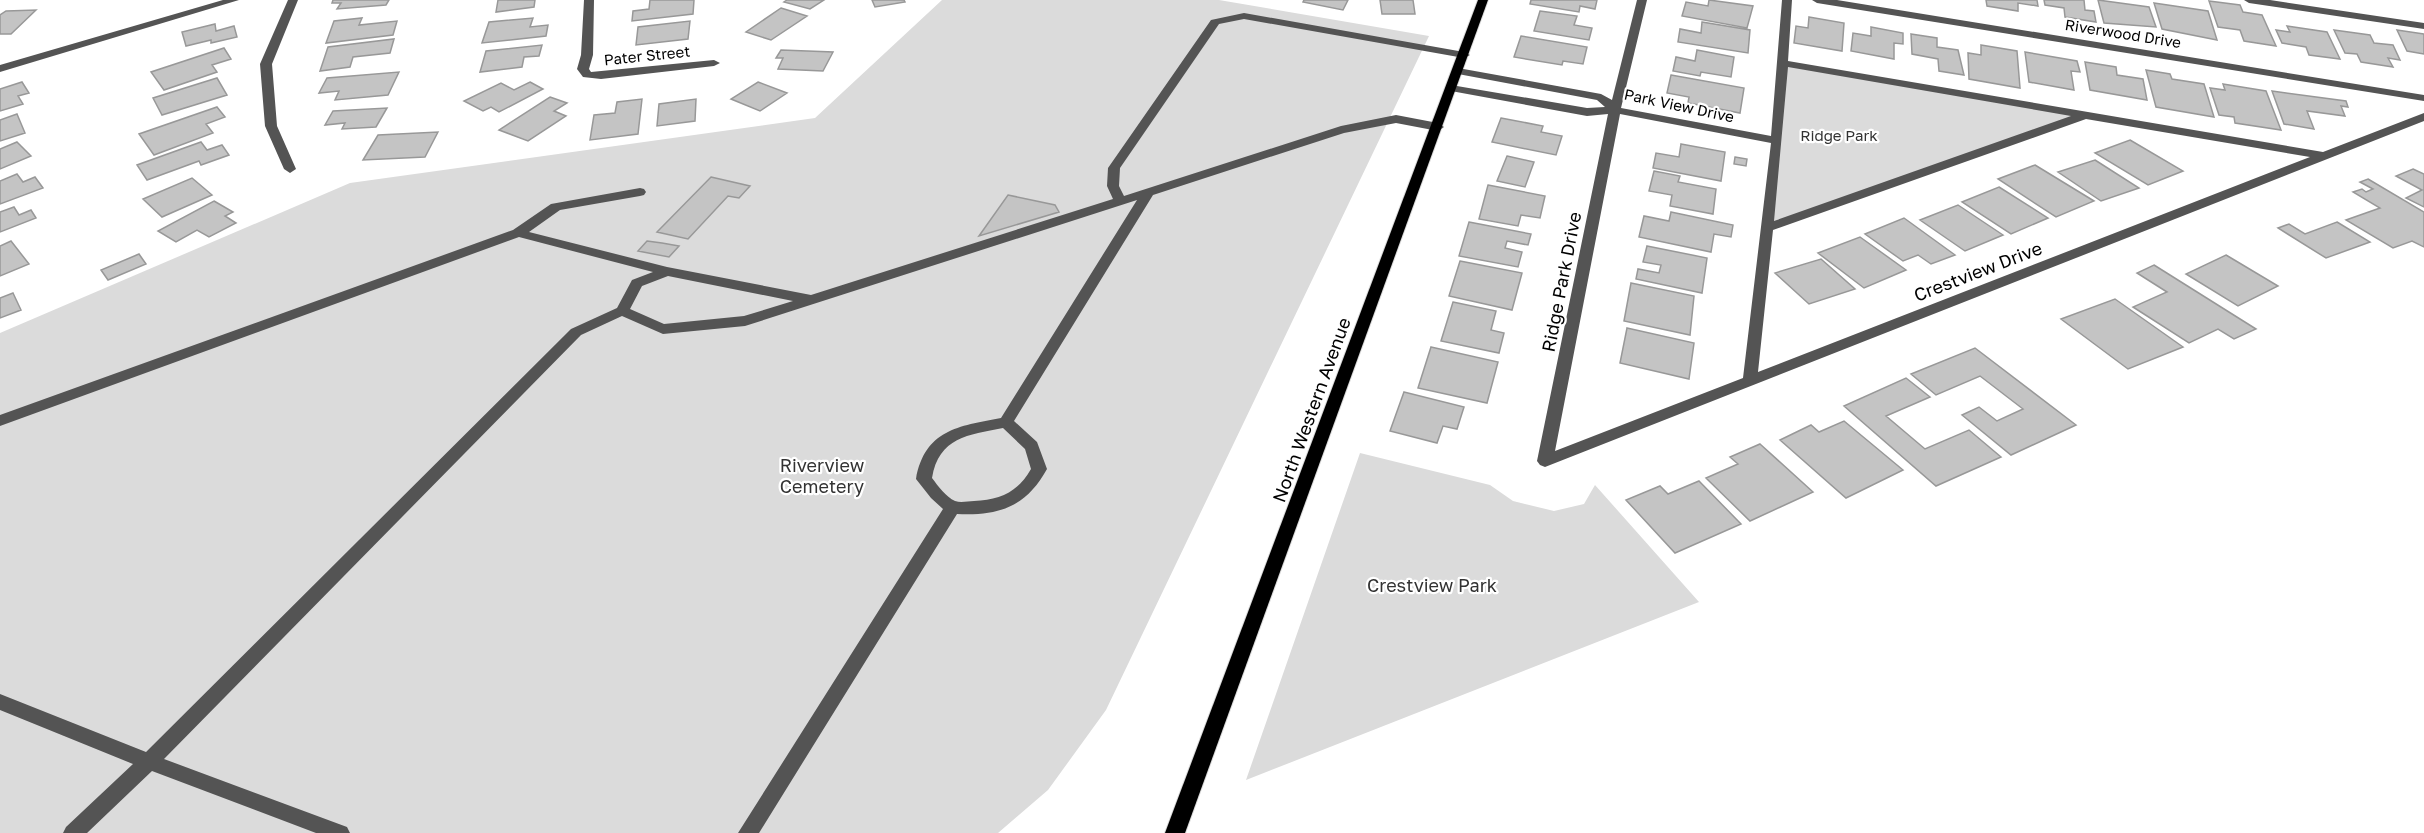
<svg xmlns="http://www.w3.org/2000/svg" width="2424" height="833" viewBox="0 0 2424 833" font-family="'Golos Text',sans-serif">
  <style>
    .green { fill: #dbdbdb }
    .building { fill: #c4c4c4; stroke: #989898; stroke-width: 1.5 }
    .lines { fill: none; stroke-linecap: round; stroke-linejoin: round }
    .major-casing { stroke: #dbdbdb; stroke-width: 2 }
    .minor { fill: #545454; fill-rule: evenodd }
    .major { fill: #000; fill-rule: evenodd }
    .labels { text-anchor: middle; stroke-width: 4.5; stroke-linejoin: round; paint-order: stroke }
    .far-street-label { font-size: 15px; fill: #000; stroke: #fff }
    .far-park-label { font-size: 15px; fill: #323232; stroke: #fff }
    .street-label { font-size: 18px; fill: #000; stroke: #fff }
    .park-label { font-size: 18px; fill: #323232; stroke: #fff }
  </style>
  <rect width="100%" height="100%" fill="#fff"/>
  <path class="green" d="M942 0H1219L1429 36 1106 710 1048 790 998 833H0V333L350 183 815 118Z
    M1782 63 2085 115 1767 228Z
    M1360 453 1490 485 1513 501 1554 511 1584 504 1595 485 1699 602 1246 780Z"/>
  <path class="building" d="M333 0H389L386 5 337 9 341 3H332Z
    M498 0H535L534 7 496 12Z
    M650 0H694L693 14 632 21 633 11 649 9Z
    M787 0H824L810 9 784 2Z
    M872 0H904L905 2 875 7Z
    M1304 0H1348L1343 10 1303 2Z
    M1380 0H1413L1415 14H1382Z
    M1531 0H1597L1595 9 1580 6 1579 12 1530 4Z
    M1709 0 1753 6 1747 28 1682 16 1686 2 1708 6Z
    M1986 0H2037L2038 6 2018 3V11L1987 6Z
    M2044 0H2084L2085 10 2094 11 2096 22 2065 17 2064 8 2045 5Z
    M2098 0 2149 7 2156 27 2104 23Z
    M2209 1 2240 5 2243 12 2262 15 2276 46 2244 41 2240 30 2218 27Z
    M2154 3 2208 11 2217 40 2162 29Z
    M781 8 807 16 771 40 746 32Z
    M36 10 11 34H0V15L6 11Z
    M1540 11 1577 16 1574 25 1592 28 1589 40 1534 31Z
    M1809 17 1844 23 1842 51 1794 43 1796 26 1808 28Z
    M362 18 359 25 397 21 393 35 326 43 334 21Z
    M533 18 530 27 548 25 546 36 482 43 489 22Z
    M690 21 688 39 636 45 638 27Z
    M1702 22 1750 30 1748 53 1678 42 1680 29 1701 33Z
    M215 24 216 31 234 26 237 37 211 43V40L186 46 182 32Z
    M2287 26 2327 32 2340 59 2309 55 2306 47 2282 43 2276 30 2290 32Z
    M1871 27 1903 33V44L1894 43V59L1851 51 1853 33 1871 36Z
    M2334 30 2370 35 2374 43 2393 45 2400 60 2388 58 2393 67 2361 62 2357 54 2345 53Z
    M2397 30 2424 34V54L2407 51Z
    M1911 34 1937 38V47L1958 50 1964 75 1939 71 1938 59 1912 54Z
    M1521 36 1587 47 1583 64 1563 61 1562 65 1514 57Z
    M394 39 390 53 353 57 350 67 320 71 328 47Z
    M542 45 539 56 524 57 522 67 480 72 486 51Z
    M1981 45 2017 51 2020 88 1969 79 1968 53 1981 55Z
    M224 48 231 59 212 65 217 72 164 90 151 72Z
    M781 50 833 52 823 71 778 69 783 58H776Z
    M1697 50 1734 57 1731 77 1701 72 1700 76 1673 71 1676 57 1695 61Z
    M2025 52 2077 61 2080 72 2071 71 2074 90 2029 82Z
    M2085 62 2116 67 2117 75 2143 79 2147 100 2090 90Z
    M2146 70 2170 74 2172 79 2204 84 2214 117 2156 107Z
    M399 72 388 95 335 100 339 91 319 93 327 78Z
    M1671 75 1744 88 1740 113 1688 103 1689 97 1667 93Z
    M217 78 227 95 162 115 153 98Z
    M22 82 29 93 18 96 23 104 0 111V89Z
    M530 82 543 89 499 112 491 107 483 111 464 101 501 83 514 90Z
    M758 82 787 93 760 111 731 99Z
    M2223 84 2266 91 2281 130 2235 123 2234 117 2219 115 2210 88 2225 90Z
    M2272 91 2346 101 2348 107 2341 106 2345 116 2307 111 2314 129 2284 124Z
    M550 97 567 103 554 111 566 116 528 141 499 130Z
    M642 99 638 134 590 140 594 115 615 113 617 102Z
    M696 99 695 121 657 126 659 104Z
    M217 107 225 117 206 124 213 133 154 155 139 134Z
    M387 108 376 127 342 129 345 123 325 125 333 111Z
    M17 114 25 133 0 141V120Z
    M1501 118 1543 126 1541 132 1562 136 1556 155 1492 142Z
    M438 132 425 157 363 160 378 135Z
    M2130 140 2183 171 2148 185 2095 153Z
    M17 142 31 156 0 169V149Z
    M201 142 207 150 222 145 229 155 201 165 199 161 147 180 137 165Z
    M1681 144 1725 152 1721 181 1653 168 1656 153 1679 157Z
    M1507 156 1534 162 1525 187 1497 181Z
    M1735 157 1747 159 1746 166 1734 164Z
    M2095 160 2139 188 2101 201 2058 172Z
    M2035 165 2094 201 2056 217 1998 179Z
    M2413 169 2424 174V207L2406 198 2422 190 2396 176Z
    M1654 171 1680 176 1678 182 1716 189 1713 214 1670 206 1672 195 1649 191Z
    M17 174 23 182 35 177 43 188 0 204V181Z
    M711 177 750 186 739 198 728 196 688 239 657 232Z
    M192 178 212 195 162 217 143 199Z
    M2368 179 2424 212V247L2412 241 2393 248 2346 220 2380 208 2353 192 2362 189 2366 192 2373 189 2360 182Z
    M1488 185 1545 196 1540 218 1521 215 1518 226 1479 219Z
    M1999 187 2048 218 2011 234 1962 202Z
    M1008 195 1055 205 1059 212 979 236Z
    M214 201 233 212 225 216 236 223 209 237 197 230 176 242 158 231Z
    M1958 205 2003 235 1965 251 1920 220Z
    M14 207 19 215 31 210 36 218 0 232V212Z
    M1671 212 1733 225 1731 237 1714 234 1711 252 1639 237 1644 216 1669 221Z
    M1904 218 1955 255 1931 264 1918 255 1903 261 1865 234Z
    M1469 222 1531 234 1528 245 1507 241 1505 248 1522 252 1518 267 1459 256Z
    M2337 222 2370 242 2326 258 2278 228 2289 224 2305 234Z
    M1860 237 1906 270 1864 288 1818 253Z
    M11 241 29 264 0 276V246Z
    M647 241 662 243 679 246 669 257 638 251Z
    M1647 246 1707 258 1702 293 1636 279 1638 269 1659 273 1661 265 1643 262Z
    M139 254 146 264 108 280 101 270Z
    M2226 255 2278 286 2238 306 2186 274Z
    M1821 259 1855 289 1809 304 1775 273Z
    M1460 261 1522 273 1512 310 1449 296Z
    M2154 265 2256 329 2234 339 2218 329 2189 343 2133 307 2167 292 2137 273Z
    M1631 283 1694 296 1690 335 1624 321Z
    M13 293 21 310 0 318V298Z
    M2115 299 2183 347 2128 369 2061 319Z
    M1453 302 1496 311 1491 330 1504 333 1499 353 1441 341Z
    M1627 328 1694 343 1689 379 1620 363Z
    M1431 347 1498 362 1487 403 1418 388Z
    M1975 348 2076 425 2011 455 1962 415 1979 407 1997 421 2023 409 1980 376 1936 395 1911 374Z
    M1906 378 1930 397 1886 416 1925 449 1969 430 2001 457 1936 486 1844 406Z
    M1404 392 1464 407 1457 429 1443 426 1437 443 1390 431Z
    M1844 421 1903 470 1846 498 1780 440 1811 425 1819 432Z
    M1760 444 1813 492 1750 521 1706 478 1738 464 1730 457Z
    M1699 481 1741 524 1675 553 1626 500 1660 486 1668 494Z"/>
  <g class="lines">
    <defs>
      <path id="major" d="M1478 0H1488L1185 833H1165Z"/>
    </defs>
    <use href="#major" class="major-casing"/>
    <path class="minor" d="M223 0H239L0 72V65Z
      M288 0H298L272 64 277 126 296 169 290 173 284 169 265 126 260 64Z
      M584 0H594L593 55 589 69 591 72 714 60 720 63 714 66 601 79 583 77 577 69 581 55Z
      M1637 0H1647L1621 108 1771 136 1782 0H1792L1788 61 2323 152 2424 113V121L1545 467 1540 465 1537 461 1608 114 1587 116 1451 91 1445 88 1451 85 1587 108 1605 107 1597 100 1458 74 1452 71 1458 68 1601 94 1612 100ZM1788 67 2071 116 1774 221ZM1620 114 1771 143 1743 378 1555 451ZM2086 119 2310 157 1758 372 1773 230Z
      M1812 0H1837L2424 95V101L1817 3Z
      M2244 0H2270L2424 23V29L2249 3Z
      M1244 13 1464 52 1470 55 1464 58 1244 19 1219 24 1120 168 1119 186 1124 196 1341 126 1396 115 1438 123 1444 127 1438 131 1396 123 1344 133 1153 195 1014 421 1037 442 1047 469C1026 507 999 516 957 514L759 833H738L943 509 931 498 916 479C925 430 958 426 1001 418L1137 200 745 326 663 334 622 316 581 335 164 759 347 827 350 833H316L152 771 87 833H63L66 827 133 764 0 710V694L146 752 571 329 617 308 632 280 653 272 519 237 0 426V415L513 230 551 204 640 188 644 189 646 192 644 195 640 196 560 210 529 232 667 267 811 295 1113 199 1107 186 1108 168 1211 20ZM668 276 793 301 744 316 664 324 630 309 642 286ZM1003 428 1025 449 1031 469C1018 492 1000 500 974 501 968 501 961 503 955 501 946 497 938 486 932 478 939 437 968 435 1003 428Z"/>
    <use href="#major" class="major"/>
  </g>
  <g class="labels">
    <g class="far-street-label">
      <text transform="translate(2123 34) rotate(9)" y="5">Riverwood Drive</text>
      <text transform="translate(647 56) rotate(-6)" y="5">Pater Street</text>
      <text transform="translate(1679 106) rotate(12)" y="5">Park View Drive</text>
    </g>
    <g class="far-park-label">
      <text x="1839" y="141">Ridge Park</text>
    </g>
    <g class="street-label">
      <text transform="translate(1978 272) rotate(-21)" y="6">Crestview Drive</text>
      <text transform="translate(1562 282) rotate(-79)" y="6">Ridge Park Drive</text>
      <text transform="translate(1312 410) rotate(-70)" y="6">North Western Avenue</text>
    </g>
    <g class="park-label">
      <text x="822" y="472">Riverview<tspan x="822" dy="21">Cemetery</tspan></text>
      <text x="1432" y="592">Crestview Park</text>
    </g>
  </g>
</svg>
